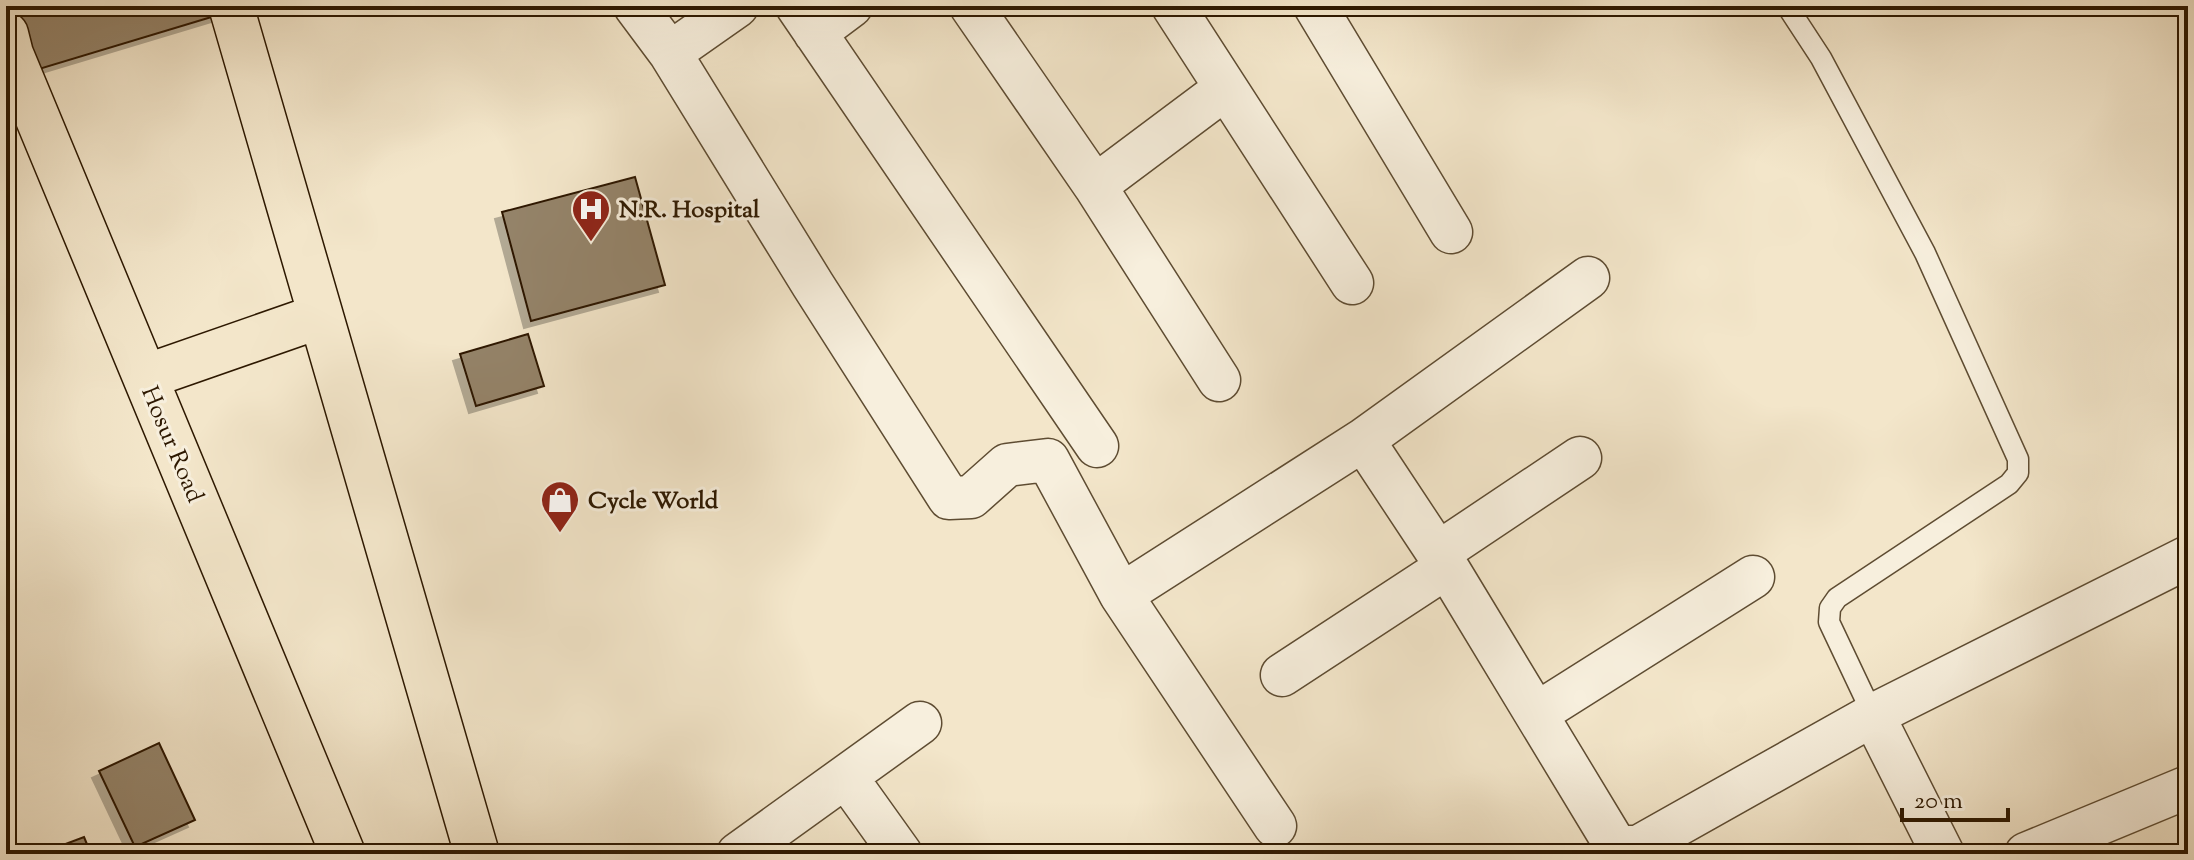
<svg xmlns="http://www.w3.org/2000/svg" width="2194" height="860" viewBox="0 0 2194 860" font-family="'Sorts Mill Goudy',serif">
  <style>
    .building { fill: #948369; stroke: #2d1800; stroke-width: 2; filter: url(#shadow) }
    .lines { fill: none; stroke-linecap: round; stroke-linejoin: round }
    .service-casing { stroke: #5e4c32; stroke-width: 23 }
    .minor-casing { stroke: #5e4c32; stroke-width: 45 }
    .trunk-casing { stroke: #2d1800; stroke-width: 47 }
    .service { stroke: #f7efdd; stroke-width: 20 }
    .minor { stroke: #f7efdd; stroke-width: 42 }
    .trunk { stroke: #f3e6ca; stroke-width: 44 }
    .labels { text-anchor: middle; stroke-width: 6; stroke-linejoin: round; paint-order: stroke }
    .poi-label { font-size: 24px; font-weight: bold; fill: #2d1800; stroke: #f7efdd; text-anchor: start }
    .street-label { font-size: 24px; fill: #2d1800; stroke: #f7efdd }
  </style>
  <defs>
    <filter id="shadow"><feDropShadow dx="-7" dy="7" stdDeviation="0" flood-color="#0004"/></filter>
  </defs>
  <rect width="100%" height="100%" fill="#f3e6ca"/>
  <filter id="stains"><feTurbulence type="fractalNoise" baseFrequency=".0025" numOctaves="4"/><feColorMatrix values="0 0 0 0 .2 0 0 0 0 .09 0 0 0 0 .02 0 0 0 .5 -.17"/></filter>
  <radialGradient id="worn" r=".72"><stop offset=".6" stop-color="#630" stop-opacity="0"/><stop offset="1" stop-color="#630" stop-opacity=".3"/></radialGradient>
  <path class="building" d="M6 6H248L6 79Z
    M635 177 665 285 531 321 502 212Z
    M528 334 544 386 476 406 460 354Z
    M159 743 195 820 135 847 99 771Z
    M84 837 91 854H39Z"/>
  <g class="lines">
    <defs>
      <path id="service" d="M1787 6 1821 58 1925 253 2018 459V473L2009 484 1837 598 1830 608 1829 622 1873 715"/>
      <path id="minor" d="M635 6 670 53 813 285 949 498 971 497 1007 465 1048 460 1121 595 1363 440 1447 567 1614 843 1625 847H1638L1873 715 2188 557
        M797 6 1097 446
        M971 6 1095 186 1219 380
        M1173 6 1352 283
        M1315 6 1451 232
        M815 33 851 6
        M670 53 737 6
        M1095 186 1226 88
        M1363 440 1588 278
        M1438 553 1580 458
        M1121 595 1275 826
        M1282 675 1447 567
        M1536 714 1753 577
        M1873 715 1943 854
        M846 777 901 854
        M738 854 920 723
        M2026 854 2188 787"/>
      <path id="trunk" d="M231 6 477 854
        M6 34 11 54 343 854
        M145 377 320 316"/>
    </defs>
    <use href="#service" class="service-casing"/>
    <use href="#minor" class="minor-casing"/>
    <use href="#trunk" class="trunk-casing"/>
    <use href="#service" class="service"/>
    <use href="#minor" class="minor"/>
    <use href="#trunk" class="trunk"/>
  </g>
  <defs>
    <symbol id="hospital-pin" viewBox="-11 -11 22 30"><path d="M0 17L-7.5 6A9.5 9.5 0 1 1 7.5 6Z" fill="#8f2418" stroke="#f7efdd"/><path d="M-5-5h3v3.5h4V-5h3V5h-3V1.5h-4V5h-3Z" fill="#fff"/></symbol>
    <symbol id="shop-pin" viewBox="-11 -11 22 30"><path d="M0 17L-7.5 6A9.5 9.5 0 1 1 7.5 6Z" fill="#8f2418" stroke="#f7efdd"/><path d="M-5-2.5h2.3a2.7 3.5 0 0 1 5.4 0H5L5.5 6h-11ZM-1.5-2.5h3a1.5 2.3 0 0 0-3 0Z" fill="#fff"/></symbol>
  </defs>
  <g fill-rule="evenodd">
    <use href="#hospital-pin" x="569" y="187" width="44" height="60"/>
    <use href="#shop-pin" x="538" y="478" width="44" height="60"/>
  </g>
  <g class="labels">
    <g class="poi-label">
      <text x="619" y="217">N.R. Hospital</text>
      <text x="588" y="508">Cycle World</text>
    </g>
    <g class="street-label">
      <text transform="translate(173 444) rotate(67)" y="8">Hosur Road</text>
    </g>
  </g>
  <rect width="2194" height="860" fill="none" stroke="#f3e6ca" stroke-width="32"/>
  <rect x="8" y="8" width="2178" height="844" fill="none" stroke="#2d1800" stroke-width="4"/>
  <rect x="16" y="16" width="2162" height="828" fill="none" stroke="#2d1800" stroke-width="2"/>
  <path d="M1902 808v12h106v-12" fill="none" stroke="#2d1800" stroke-width="4"/>
  <text x="1914" y="808" font-size="24" fill="#2d1800" stroke="#f7efdd" stroke-width="6" paint-order="stroke">20 m</text>
  <rect width="100%" height="100%" filter="url(#stains)"/>
  <rect width="100%" height="100%" fill="url(#worn)"/>
</svg>
